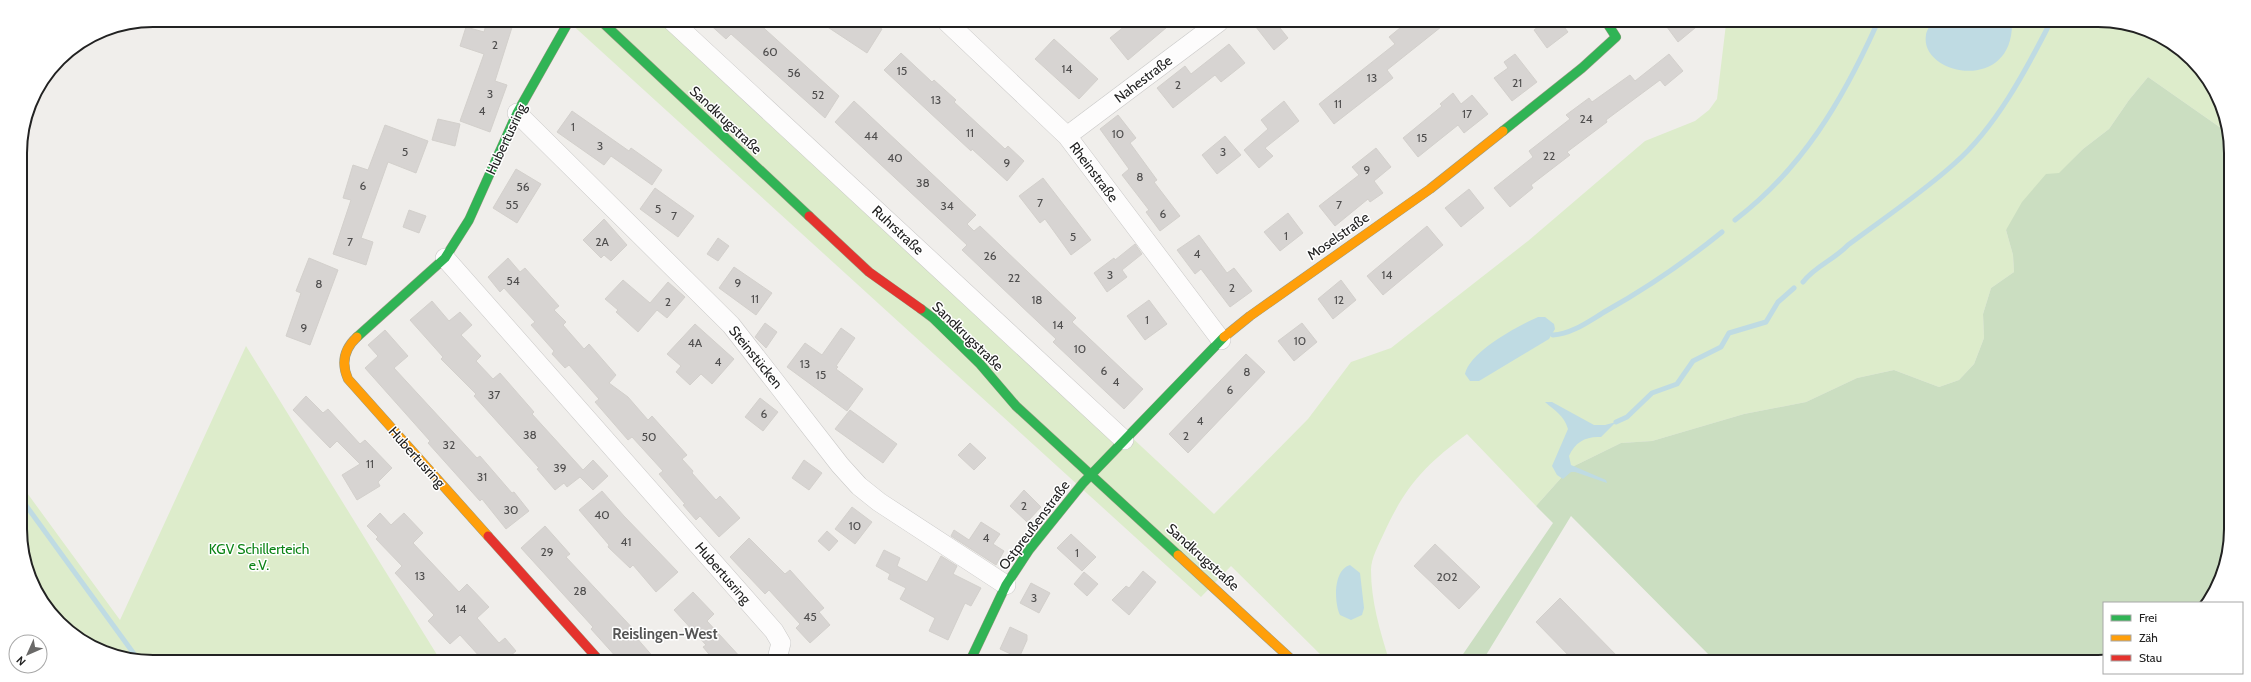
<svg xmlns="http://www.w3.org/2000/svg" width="2251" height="682" viewBox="0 0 2251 682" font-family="Cabin,sans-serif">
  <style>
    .grass { fill: #ddeccb }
    .forest { fill: #cbdec1 }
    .water { fill: #bfdbe3 }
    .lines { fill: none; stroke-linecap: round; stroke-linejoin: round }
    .stream { stroke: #bfdbe3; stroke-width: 5 }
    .building { fill: #d7d4d2; stroke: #d3d0cc }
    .street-casing { stroke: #c9c8c7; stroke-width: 20 }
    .fast-casing { stroke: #999a82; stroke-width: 10 }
    .slow-casing { stroke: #999a82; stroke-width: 10 }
    .jam-casing { stroke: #999a82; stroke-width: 10 }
    .street { stroke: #fdfcfc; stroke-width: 19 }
    .fast { stroke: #30b455; stroke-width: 9 }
    .slow { stroke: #ff9f0a; stroke-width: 9 }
    .jam { stroke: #e5322d; stroke-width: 9 }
    .labels { text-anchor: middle; stroke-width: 3; stroke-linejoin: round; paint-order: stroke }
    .number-label { font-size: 12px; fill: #4f4e4e }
    .street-label { font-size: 14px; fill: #222; stroke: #fff }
    .park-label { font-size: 14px; fill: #0c8416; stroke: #fff }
    .neighbourhood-label { font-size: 15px; font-weight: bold; fill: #555; stroke: #fff }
    .rim { fill: none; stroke: #222; stroke-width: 2 }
  </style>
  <rect width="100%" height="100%" fill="#f0eeeb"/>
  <path class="grass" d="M568 21H684L1214 514 1308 419 1351 362 1391 348 1528 241 1645 141 1695 121 1709 110 1717 99 1726 24H2132L2165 38 2198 65 2228 127V133L2148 77 2129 100 2109 129 2083 149 2006 230 2013 255 2014 272 1991 288 1983 314 1984 338 1974 364 1959 380 1939 387 1894 370 1857 378 1806 402 1744 414 1652 441 1621 443 1570 468 1536 506 1467 434C1425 465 1406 485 1384 533 1379 544 1371 558 1371 570 1371 601 1380 631 1389 660H1326L1231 566 1201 597Z
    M246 346 439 658H119L86 644 53 617 23 555 22 486 120 620Z"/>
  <path class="forest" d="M2148 77 2228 133 2227 563 2209 603H2104V662L1715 661 1571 516 1483 660H1459L1553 523 1536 506 1570 468 1621 443 1652 441 1744 414 1806 402 1857 378 1894 370 1939 387 1959 380 1974 364 1984 338 1983 314 1991 288 2014 272 2013 255 2006 230 2022 202 2046 174 2059 173 2083 149 2109 129 2129 100Z"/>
  <path class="water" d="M1931 24H2012C2012 94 1919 75 1926 35 1926 32 1929 27 1931 24Z
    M1538 317H1545L1554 324 1555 329 1549 339 1479 381H1470L1465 374C1470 351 1518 326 1538 317Z
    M1545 402H1552L1594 425H1605L1616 422 1601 437C1586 436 1575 442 1569 456L1571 465 1606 480 1607 483 1575 472H1571L1563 479 1557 475 1552 466 1568 429C1564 415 1555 411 1545 402Z
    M1350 565 1360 573 1364 608 1362 615 1351 620 1340 615C1334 602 1333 570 1350 565Z"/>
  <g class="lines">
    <path class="stream" d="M1735 220C1802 169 1842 101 1876 26
      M1803 282C1815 266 1834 260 1848 245 1884 218 1922 193 1955 163 1995 128 2025 72 2049 25
      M1553 335C1572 334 1589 321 1606 311 1647 288 1685 262 1722 232
      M1616 422 1627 417 1652 393 1677 384 1693 361 1721 347 1729 333 1766 322 1778 302 1794 288
      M22 500 137 658"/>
  </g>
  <path class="building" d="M487 21H514L495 81 507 85 490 132 460 121 484 54 460 46 466 27 484 32Z
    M706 21H756L839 96 825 118 731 34 726 39Z
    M820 22H870L882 29 867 53Z
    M1130 22H1173L1128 60 1110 38Z
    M1252 22 1276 23 1288 38 1274 50Z
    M1406 23H1446L1387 70 1393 78 1334 124 1319 104 1395 44 1389 37Z
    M1543 23H1561L1568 32 1547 48 1534 30Z
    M1664 23H1701L1678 42Z
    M1054 39 1098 79 1079 99 1035 59Z
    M1229 44 1245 63 1221 82 1215 75 1173 108 1157 88 1185 66 1191 74Z
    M901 53 932 82 934 80 956 100 954 102 1005 149 1008 146 1024 161 1007 181 972 149 971 151 884 70Z
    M1515 54 1537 82 1512 101 1494 78 1508 68 1504 62Z
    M1669 54 1683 71 1665 86 1660 80 1606 120 1607 122 1567 152 1570 155 1531 185 1533 188 1510 207 1494 188 1533 157 1529 151 1570 119 1566 115 1589 98 1592 102 1630 75 1635 81Z
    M1453 93 1461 104 1472 95 1488 114 1464 133 1458 125 1418 157 1403 138 1442 106 1440 104Z
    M854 101 976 215 967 224 974 231 980 226 1076 318 1072 322 1143 389 1124 409 1053 342 1056 339 962 250 967 245 835 122Z
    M1284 101 1299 121 1265 148 1273 156 1259 168 1244 150 1268 129 1261 120Z
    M572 111 629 151 631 148 662 170 652 185 611 156 604 165 557 132Z
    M1118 115 1136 138 1130 143 1157 180 1154 182 1180 216 1160 231 1146 212 1149 210 1122 175 1129 169 1100 129Z
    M438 119 460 124 455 146 432 140Z
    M385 125 428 141 416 173 388 162 361 238 373 242 366 265 333 254 351 200 343 198 353 165 368 170Z
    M1225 136 1241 155 1217 174 1202 155Z
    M1376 148 1391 167 1374 181 1383 193 1370 202 1368 199 1335 226 1319 206 1359 175 1352 167Z
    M516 169 541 184 517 223 493 208Z
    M1043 178 1091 240 1071 255 1045 219 1040 223 1019 196Z
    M655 188 694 216 678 237 640 209Z
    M1469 189 1484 208 1461 227 1445 208Z
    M409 210 426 216 419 233 403 227Z
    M1288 213 1303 233 1280 251 1264 232Z
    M604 219 627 245 611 261 604 255 601 258 583 240Z
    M1427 226 1443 245 1383 295 1367 276Z
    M1199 235 1227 273 1234 268 1252 291 1230 307 1201 269 1195 274 1177 250Z
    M718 238 729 246 718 261 707 254Z
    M1135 244 1142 254 1122 270 1127 277 1107 292 1094 273 1114 258 1115 260Z
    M309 258 338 270 310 345 286 336 301 293 296 291Z
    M508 258 520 272 525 268 559 306 554 310 566 322 563 325 584 349 589 344 616 375 609 383 628 397 648 420 652 416 687 455 682 459 693 471 692 473 716 500 720 496 740 518 719 537 700 516 696 520 683 505 685 504 659 474 663 471 632 437 628 440 595 402 599 399 569 365 565 368 552 354 554 351 531 325 535 322 504 288 500 292 488 277Z
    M734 267 772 293 756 315 719 288Z
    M623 280 650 303 668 282 685 297 667 318 657 310 638 332 616 312 618 310 605 299Z
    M1341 280 1356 300 1333 319 1318 299Z
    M1149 300 1167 324 1145 340 1127 316Z
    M432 301 449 321 460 312 472 325 461 335 481 356 476 361 493 379 500 373 534 412 532 414 583 470 593 460 608 476 593 490 580 477 567 487 564 483 555 490 537 469 539 468 474 396 476 394 441 359 443 357 410 320Z
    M765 323 777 332 766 348 755 337Z
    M1302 323 1317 342 1294 361 1278 341Z
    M695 324 734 359 712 384 701 374 690 385 676 372 681 366 667 354Z
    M841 328 855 338 836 366 838 367 836 369 863 389 847 411 787 367 805 343 822 355Z
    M385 330 408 356 394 368 477 458 480 456 512 493 514 492 529 511 506 529 482 499 480 501 428 443 430 441 365 368 378 356 368 345Z
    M1246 354 1265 372 1188 453 1169 434Z
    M306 396 323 413 328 409 360 444 365 440 392 468 378 482 380 486 357 500 342 475 360 464 337 441 330 448 293 410Z
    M760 398 778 412 763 431 745 417Z
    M850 410 897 444 883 463 835 429Z
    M970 443 986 458 974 470 958 455Z
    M804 460 822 473 809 490 792 478Z
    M1024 490 1041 507 1027 522 1010 506Z
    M602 491 624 516 678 572 656 592 633 565 630 568 608 547 609 545 579 510Z
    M852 507 872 522 855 544 835 529Z
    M380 513 391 525 404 513 423 533 413 543 459 592 467 584 489 607 477 618 499 643 505 638 516 651 510 656 512 658H481L460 635 450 644 428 621 434 615 395 573 402 566 376 539 378 537 367 526Z
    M981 522 1000 534 993 544 1004 551 996 565 951 536 954 530 969 540Z
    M545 526 570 554 566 557 637 633 635 636 655 659H618L591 629 593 627 521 548Z
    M827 531 838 541 829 551 818 541Z
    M1071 534 1096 557 1082 571 1057 548Z
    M749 538 785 574 790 570 824 608 819 612 830 625 810 643 796 628 800 624 769 590 765 594 730 557Z
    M1435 544 1480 587 1459 609 1414 566Z
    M884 550 900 558 897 566 927 582 941 556 957 566 953 574 981 588 971 606 965 603 948 640 929 631 935 618 900 599 906 588 888 579 890 574 876 566Z
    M1143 571 1156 582 1129 615 1112 600 1126 586 1129 588Z
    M1084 572 1098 584 1087 596 1074 584Z
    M1031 583 1050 593 1039 613 1020 603Z
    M693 592 714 614 707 621 742 659H713L703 647 706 645 674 610Z
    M1560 598 1622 661H1574L1536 622Z
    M1010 627 1027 635V640L1019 658 1000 649Z"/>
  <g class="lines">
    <defs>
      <path id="street" d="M672 21 1124 440
        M947 22 1067 136 1221 340
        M517 113 731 325 840 465 859 486 879 502 1006 585
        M1067 136 1219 22
        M445 258 774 631 781 643 777 659"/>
      <path id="fast" d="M601 21 809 216
        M1503 131 1582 68 1616 37 1607 23
        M921 309 933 318 980 364 1016 406 1178 555
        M357 337 445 258 469 220 517 113 569 21
        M971 659 1006 585 1029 550 1083 483 1224 337"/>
      <path id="slow" d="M357 337C344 349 341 363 348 379L488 536
        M1224 337 1250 316 1430 189 1503 131
        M1178 555 1292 660"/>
      <path id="jam" d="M809 216 869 272 921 309
        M488 536 598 659"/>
    </defs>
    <use href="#street" class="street-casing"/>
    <use href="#fast" class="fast-casing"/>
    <use href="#slow" class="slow-casing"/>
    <use href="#jam" class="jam-casing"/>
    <use href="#street" class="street"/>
    <use href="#fast" class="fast"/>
    <use href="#slow" class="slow"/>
    <use href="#jam" class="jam"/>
  </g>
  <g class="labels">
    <g class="number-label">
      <text x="495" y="49">2</text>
      <text x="770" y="56">60</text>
      <text x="1067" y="73">14</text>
      <text x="902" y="75">15</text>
      <text x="794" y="77">56</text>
      <text x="1372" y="82">13</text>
      <text x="1517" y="87">21</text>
      <text x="1178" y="89">2</text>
      <text x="490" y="98">3</text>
      <text x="818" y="99">52</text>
      <text x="936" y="104">13</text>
      <text x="1338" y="108">11</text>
      <text x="482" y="115">4</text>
      <text x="1467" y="118">17</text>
      <text x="1586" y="123">24</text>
      <text x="573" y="131">1</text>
      <text x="970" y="137">11</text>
      <text x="1118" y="138">10</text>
      <text x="871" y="140">44</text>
      <text x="1422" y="142">15</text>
      <text x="600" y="150">3</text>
      <text x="405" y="156">5</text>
      <text x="1223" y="156">3</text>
      <text x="1549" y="160">22</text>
      <text x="895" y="162">40</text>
      <text x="1007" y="167">9</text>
      <text x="1367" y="174">9</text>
      <text x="1140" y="181">8</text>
      <text x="923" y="187">38</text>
      <text x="363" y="190">6</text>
      <text x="523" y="191">56</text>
      <text x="1040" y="207">7</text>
      <text x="512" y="209">55</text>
      <text x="1339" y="209">7</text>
      <text x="947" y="210">34</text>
      <text x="658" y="213">5</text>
      <text x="1163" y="218">6</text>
      <text x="674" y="220">7</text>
      <text x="1286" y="240">1</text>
      <text x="1073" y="241">5</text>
      <text x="350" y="246">7</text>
      <text x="602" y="246">2A</text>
      <text x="1197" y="258">4</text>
      <text x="990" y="260">26</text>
      <text x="1110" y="279">3</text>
      <text x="1387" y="279">14</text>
      <text x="1014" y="282">22</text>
      <text x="513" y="285">54</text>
      <text x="738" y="287">9</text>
      <text x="319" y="288">8</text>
      <text x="1232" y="292">2</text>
      <text x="755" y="303">11</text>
      <text x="1037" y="304">18</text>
      <text x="1339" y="304">12</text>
      <text x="668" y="306">2</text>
      <text x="1147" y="324">1</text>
      <text x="1058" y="329">14</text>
      <text x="304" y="332">9</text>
      <text x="1300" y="345">10</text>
      <text x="695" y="347">4A</text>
      <text x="1080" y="353">10</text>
      <text x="718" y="366">4</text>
      <text x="805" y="368">13</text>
      <text x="1104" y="375">6</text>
      <text x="1247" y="376">8</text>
      <text x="821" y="379">15</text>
      <text x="1116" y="386">4</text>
      <text x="1230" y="394">6</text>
      <text x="494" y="399">37</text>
      <text x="764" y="418">6</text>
      <text x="1200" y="425">4</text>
      <text x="530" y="439">38</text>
      <text x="1186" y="440">2</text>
      <text x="649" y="441">50</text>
      <text x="449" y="449">32</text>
      <text x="370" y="468">11</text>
      <text x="560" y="472">39</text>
      <text x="482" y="481">31</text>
      <text x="1024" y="510">2</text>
      <text x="511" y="514">30</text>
      <text x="602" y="519">40</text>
      <text x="855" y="530">10</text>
      <text x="986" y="542">4</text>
      <text x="626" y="546">41</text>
      <text x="547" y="556">29</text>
      <text x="1077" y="557">1</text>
      <text x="420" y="580">13</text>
      <text x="1447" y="581">202</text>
      <text x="580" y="595">28</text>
      <text x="1034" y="602">3</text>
      <text x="461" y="613">14</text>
      <text x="810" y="621">45</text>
    </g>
    <g class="street-label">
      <text transform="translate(1143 79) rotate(-37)" y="5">Nahestraße</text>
      <text transform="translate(726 120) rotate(43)" y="5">Sandkrugstraße</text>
      <text transform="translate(506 139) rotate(-65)" y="5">Hubertusring</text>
      <text transform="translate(1094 172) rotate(53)" y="5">Rheinstraße</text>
      <text transform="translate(898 230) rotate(43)" y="5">Ruhrstraße</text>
      <text transform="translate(1338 236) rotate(-35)" y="5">Moselstraße</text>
      <text transform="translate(968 336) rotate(44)" y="5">Sandkrugstraße</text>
      <text transform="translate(756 357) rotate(51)" y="5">Steinstücken</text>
      <text transform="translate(417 457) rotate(48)" y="5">Hubertusring</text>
      <text transform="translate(1034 525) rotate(-53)" y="5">Ostpreußenstraße</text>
      <text transform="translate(1203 557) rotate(42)" y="5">Sandkrugstraße</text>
      <text transform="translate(723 573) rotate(49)" y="5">Hubertusring</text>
    </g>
    <g class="park-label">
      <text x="259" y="554">KGV Schillerteich<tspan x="259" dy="16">e.V.</tspan></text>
    </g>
    <g class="neighbourhood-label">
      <text x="665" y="639">Reislingen-West</text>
    </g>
  </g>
  <path d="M0 0H2251V682H0ZM153 27H2098A126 126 0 0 1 2224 153V529A126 126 0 0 1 2098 655H153A126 126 0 0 1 27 529V153A126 126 0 0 1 153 27Z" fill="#fff" fill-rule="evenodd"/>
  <path class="rim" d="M153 27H2098A126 126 0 0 1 2224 153V529A126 126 0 0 1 2098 655H153A126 126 0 0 1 27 529V153A126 126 0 0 1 153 27Z"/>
  <rect x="2103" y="602" width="140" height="72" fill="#ffffff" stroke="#a7a7a7"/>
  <rect x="2111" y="615" width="20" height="6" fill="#30b455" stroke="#a7a7a7"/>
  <text x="2139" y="622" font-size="12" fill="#222222">Frei</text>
  <rect x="2111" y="635" width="20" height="6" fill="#ff9f0a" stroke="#a7a7a7"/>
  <text x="2139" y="642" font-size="12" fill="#222222">Zäh</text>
  <rect x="2111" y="655" width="20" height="6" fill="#e5322d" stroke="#a7a7a7"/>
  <text x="2139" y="662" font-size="12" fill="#222222">Stau</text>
  <g transform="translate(28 654) rotate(225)"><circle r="19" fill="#ffffff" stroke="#a7a7a7"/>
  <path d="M0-3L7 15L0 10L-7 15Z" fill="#6a6968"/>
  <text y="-6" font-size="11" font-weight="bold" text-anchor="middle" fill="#222222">N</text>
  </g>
</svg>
